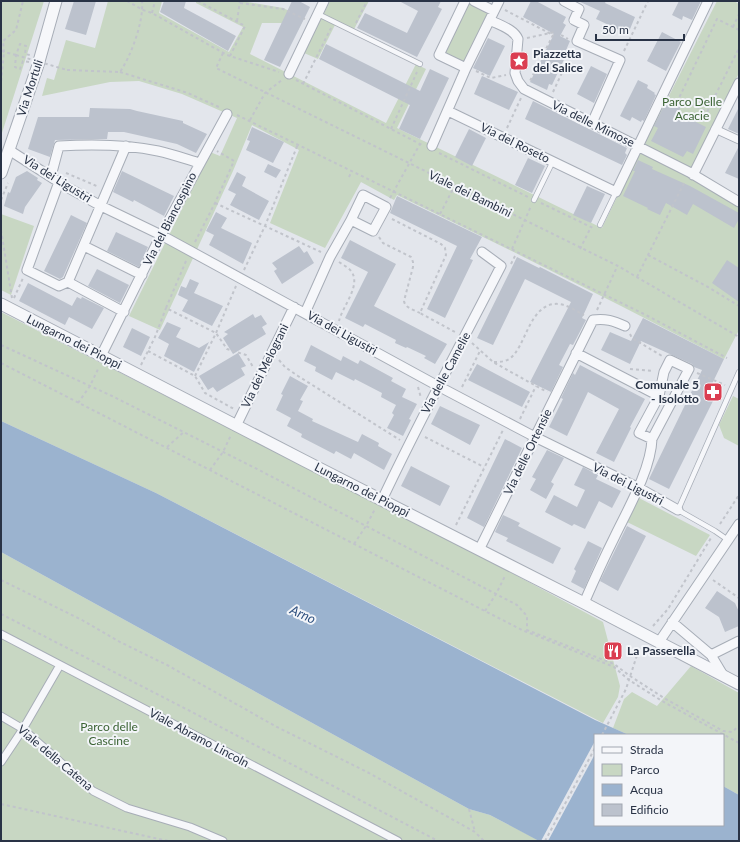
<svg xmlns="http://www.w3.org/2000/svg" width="740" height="842" viewBox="0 0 740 842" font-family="Lato,sans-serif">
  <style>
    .green { fill: #c8d7c3 }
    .water { fill: #9bb3cf }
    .pier { fill: #e3e6ec }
    .building { fill: #bcc2cd }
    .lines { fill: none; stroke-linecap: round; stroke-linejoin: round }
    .service-casing { stroke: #a7adb7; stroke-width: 6 }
    .pedestrian-casing { stroke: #a7adb7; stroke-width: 9 }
    .minor-casing { stroke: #a7adb7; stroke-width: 11 }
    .tertiary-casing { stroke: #a7adb7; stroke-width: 13 }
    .path { stroke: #c1c4cb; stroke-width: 2; stroke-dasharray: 3 3; stroke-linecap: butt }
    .service { stroke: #f6f7fa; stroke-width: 4.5 }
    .pedestrian { stroke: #f6f7fa; stroke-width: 7 }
    .minor { stroke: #f6f7fa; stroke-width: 9 }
    .tertiary { stroke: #f6f7fa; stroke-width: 11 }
    .path-bridge { stroke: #c1c4cb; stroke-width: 2; stroke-dasharray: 3 3; stroke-linecap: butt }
    .labels { text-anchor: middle; stroke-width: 4; stroke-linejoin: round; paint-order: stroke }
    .poi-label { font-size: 12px; font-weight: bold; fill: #293346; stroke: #f3f5f9; text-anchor: start }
    .street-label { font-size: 12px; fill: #293346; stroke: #f3f5f9 }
    .park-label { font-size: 12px; fill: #3c6435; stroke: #f3f5f9 }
    .water-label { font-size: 13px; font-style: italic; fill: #2e507f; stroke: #f3f5f9 }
  </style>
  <rect width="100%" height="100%" fill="#e3e6ec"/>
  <path class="green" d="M1 1H44L1 136Z
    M108 1H162L159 13 229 52 243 27 196 3V1H242L283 8 304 18 298 30 281 23H262L250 54 386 123 416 64 426 69 397 128 602 228 640 149 691 178 739 208V330L724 359C616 303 507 248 397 195L394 200 361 182 325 248 270 223 299 150 252 125 233 171 160 330 129 316 210 152 220 156 237 118 182 94 139 81 110 82 42 96 47 78 54 80 66 40 95 48Z
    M330 1H369L352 33 335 25 318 59 304 53Z
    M717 1H734L739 4V73L691 169 644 145Z
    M468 2 490 12 465 64 443 54Z
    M1 214 34 226 11 295 1 290Z
    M1 312 482 557 603 622 620 686 618 697 603 723 156 493 1 421Z
    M733 396 739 399V446L724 438 719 425Z
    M639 498 710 535 696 556 627 522Z
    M1 552 469 809 490 815 540 841H1Z
    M691 666 739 693V795L723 786V735H629L613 728 624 699 632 692 657 706Z"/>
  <path class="water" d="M1 421 156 493 595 720 629 735H595V825H723V786L739 795V841H539L490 815 469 809 1 552Z"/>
  <path class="pier" d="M595 741V754L548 841H541Z"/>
  <path class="building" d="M74 1H96L86 35 65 29Z
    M164 1H186L184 8 236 36 228 51 160 12Z
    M292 1H299L310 7 280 67 264 60Z
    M399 1H441L438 7 442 9 417 57 357 28 365 13 407 33 418 11Z
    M531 1H536L566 17 563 23 566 25 560 36 570 41 567 48 569 49 552 85 549 84 547 90 530 82 554 34 523 17Z
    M578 1H606L605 3 635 17 628 34 596 19 600 11Z
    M679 1H701L692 20 683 16 682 20 672 15Z
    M662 32 681 42 666 71 647 61Z
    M488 38 505 46 490 76 473 68Z
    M326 44 420 91 430 69 449 78 420 139 399 129 410 105 319 59Z
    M591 66 607 74 594 103 577 94Z
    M482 76 518 92 509 110 474 94Z
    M638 80 648 85 647 88 655 93 654 94 656 95 644 121 642 120 641 122 632 117 630 121 620 116Z
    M667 100 681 106 678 113 706 127 693 154 687 151 683 157 651 141 658 128 654 126Z
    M533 101 627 148 625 153 627 155 622 165 525 119Z
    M739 107V134L728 129Z
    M90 108 130 109 137 111 183 121V123L207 134 196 153 177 144 124 132H108L107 139 55 140 50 157 28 149 38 117H89Z
    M252 127 284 142 273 163 246 150 250 141 247 140Z
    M469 129 486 138 472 166 455 157Z
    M739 146V179L725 173Z
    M528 158 545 166 532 193 515 185Z
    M638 160 653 167 652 169 690 186 739 213V219L734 228 693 204 687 215 666 203 660 215 647 209 648 208 623 196 635 171H633Z
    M268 164 281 170 276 178 264 172Z
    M27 171 38 178 37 180 42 183 25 207 23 214 4 206 8 192 10 193 16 177Z
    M122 171 174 196 164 216 134 200 133 202 113 192Z
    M237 172 246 177 242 186 269 201 259 220 230 205 236 194 228 190Z
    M587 186 605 194 591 223 573 215Z
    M397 196 482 237 470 259 473 260 445 318 427 309 457 246 390 213Z
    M216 212 227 218 221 228 252 243 243 264 209 245 214 235 206 231Z
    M71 215 87 223 63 277 60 279 44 271Z
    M116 232 148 247 139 267 107 251Z
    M350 240 396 264 374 306 447 344 435 364 424 358 426 356 407 347 406 348 395 343 396 340 365 324 363 327 345 318 368 272 341 258Z
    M299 246 304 253 307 251 314 263 282 284 274 271 277 269 272 263Z
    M517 257 539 268 540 267 593 294 582 318 586 320 573 345 570 344 559 365 563 367 551 392 530 382 571 302 525 279 493 345 477 338Z
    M727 260 739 268V302L712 283Z
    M97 269 129 285 120 303 88 286Z
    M190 279 199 283 194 293 223 306 212 326 182 311 188 300 178 295 181 286 186 288Z
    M28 283 72 306 77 297 81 299 82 297 104 308 92 329 69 317 65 325 19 301Z
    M253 314 255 318 261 315 267 324 262 327 266 334 233 354 223 338 228 334 224 332Z
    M643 318 724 359 712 384 720 387 669 489 649 479 702 370 694 367 692 364 641 341 630 364 601 350 610 332 631 341Z
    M167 322 181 328 176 337 199 348 209 342 194 372 164 356 169 344 158 338Z
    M132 328 150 337 141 356 123 347Z
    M311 345 341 361 343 356 358 364 360 360 393 378 391 381 406 389 402 397 417 404 409 419 411 420 403 436 387 428 394 415 392 413 396 405 381 397 382 393 355 379 354 381 336 372 332 380 315 371 316 367 304 361Z
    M238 353 246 366 241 368 245 375 217 392 213 387 208 390 199 376Z
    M477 364 530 392 522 407 468 380Z
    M580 365 645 399 630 427 631 428 614 462 596 453 619 409 588 392 567 436 549 427 563 399 561 398 573 373 575 375Z
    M290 376 308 386 300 400 303 401 298 411 313 419 312 421 358 442 362 434 379 443 378 446 392 454 384 470 354 453 351 459 336 451 334 454 301 437 302 434 287 426 291 418 276 410 283 395 281 394Z
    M440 406 480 425 470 445 431 424Z
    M505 439 522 448 484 527 467 518Z
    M547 450 564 458 551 482 554 484 546 499 530 490 536 479 532 477Z
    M411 466 450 486 440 506 401 486Z
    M583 467 598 475 596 479 621 491 612 508 599 501 585 529 574 524 572 526 545 512 554 495 577 507 585 490 574 485Z
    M503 515 520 523 518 526 561 548 553 564 506 541 508 538 495 532Z
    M627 526 646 536 618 591 600 581Z
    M588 541 602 548 584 589 571 582 576 571 574 569Z
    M717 591 735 603 739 612V626L725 632 719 617 705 608Z"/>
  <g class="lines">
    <defs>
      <path id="service" d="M318 14 420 64
        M534 200 553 161
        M600 225 616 192
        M728 540 715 531 678 510 739 372"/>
      <path id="pedestrian" d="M715 129 739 140
        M1 634 398 841
        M1 716 23 729 93 791 127 808 190 827 223 841
        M1 762 23 729 60 665"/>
      <path id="minor" d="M465 1 439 55 466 68
        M474 1 494 11
        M564 1 579 9 574 20 584 25 577 41 620 60 592 123
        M490 20C499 25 514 29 518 39L515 73 518 81 524 89 689 172 739 202
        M289 74 324 1
        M448 111 616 192 708 1
        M432 146 466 68 499 1
        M9 150 65 186 101 206 161 235 438 386 535 437 639 488 678 510
        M693 175 739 83
        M51 176 59 146C92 144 125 144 158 151 172 154 186 159 199 163
        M59 182 27 270 59 286 68 282 124 312
        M84 246 142 275
        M68 282 126 146
        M305 313 330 257 351 220 373 231 386 207 363 195 351 220
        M576 353 659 396
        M101 356 161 235 227 114
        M670 360 689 369 652 439 639 433 659 396 664 372Z
        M236 426 294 307
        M382 500C419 421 461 344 501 266L482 252
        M479 550 593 320C605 318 614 321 625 326
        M584 603C594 580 604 558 615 536 628 509 651 469 652 439
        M672 622 711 655 723 675
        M659 642 739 524
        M711 655 739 641"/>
      <path id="tertiary" d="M1 173 38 65 56 1
        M1 304 305 461 584 603 739 684"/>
    </defs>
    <use href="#service" class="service-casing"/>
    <use href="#pedestrian" class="pedestrian-casing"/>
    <use href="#minor" class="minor-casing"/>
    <use href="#tertiary" class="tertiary-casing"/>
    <path class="path" d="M127 1 143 10 152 13 227 55 279 72
      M198 1 245 26 230 56
      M240 3 283 9 305 19
      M505 10 553 35 530 81
      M152 13 155 1
      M237 21 240 1
      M356 23 367 1
      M733 27 739 14
      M739 30 717 19 679 98 707 112 739 48
      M561 35 568 39
      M527 38 555 32
      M1 50 4 52 1 83
      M624 51 648 1
      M223 53 216 68 618 266 739 337
      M16 55 4 52 3 41 16 30 23 1
      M29 62 23 61 20 69 15 67 16 55 20 44 26 46 25 54 30 55
      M67 70 120 72C131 56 144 21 142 1
      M476 71 491 78 506 75
      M120 72 188 93 221 108
      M296 80 422 145
      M303 84 331 28
      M553 92 573 49
      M237 115 646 315 727 358
      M250 120 265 93 282 80
      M507 128 521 98
      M391 129 417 72
      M439 153 528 197
      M66 173 99 187
      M349 177 352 171
      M390 198 420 144
      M1 200 8 183
      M215 203 321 252
      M541 203 593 228
      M440 214 454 187
      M392 219 441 244 445 248 446 255 420 313 455 332
      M1 230 12 298
      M379 237 383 243 411 257 413 262V267L404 301C405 308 414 310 420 313
      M195 242 215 203 234 161 217 151
      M512 249 531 206
      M580 249 591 227
      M648 255 708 287 739 306
      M186 261 166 308 216 333 227 349 246 355 253 367
      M339 262C343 265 348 267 351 271 362 285 342 307 339 321
      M511 264 515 256
      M244 270 265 226 298 144
      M637 277 685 181
      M14 298 23 278
      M597 310 617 267
      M630 334 632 338 662 356
      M472 343 493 362 547 392
      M1 345 112 396 259 470 517 605 527 616V630L614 664 630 676 664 698 723 731 732 732 739 726
      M148 351 195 376 205 393 234 409
      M279 360 285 367 298 376 400 440
      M494 362C499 362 504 362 509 359 526 349 529 301 559 304 568 305 576 311 584 315
      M1 363 522 630 614 667 629 680 662 701 739 743
      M141 365 155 337 166 308
      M630 369 653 371
      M697 373 725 385
      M195 376 216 333 236 286
      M418 387 421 398
      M462 387 480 351
      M78 403 90 386 99 367
      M520 419 536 386
      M425 437 484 467
      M167 447 184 432
      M210 470 223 452 231 435
      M720 524 739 495
      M456 525 503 430
      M354 544 366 526 375 509
      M1 580 82 620 120 642 169 666 275 726 369 773 475 832 484 841
      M713 580 739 598
      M485 611 496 594 505 576
      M1 614 190 711 438 841
      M653 626 668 609 711 538
      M602 735 626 689 639 649
      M1 804 168 841
      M469 809 475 832
      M545 841 595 748"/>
    <use href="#service" class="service"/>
    <use href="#pedestrian" class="pedestrian"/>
    <use href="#minor" class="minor"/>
    <use href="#tertiary" class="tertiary"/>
    <path class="path-bridge" d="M16 55 67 70"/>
  </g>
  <defs>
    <symbol id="sight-square" viewBox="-11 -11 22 22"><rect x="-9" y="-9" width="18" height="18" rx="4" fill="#db3e51" stroke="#f3f5f9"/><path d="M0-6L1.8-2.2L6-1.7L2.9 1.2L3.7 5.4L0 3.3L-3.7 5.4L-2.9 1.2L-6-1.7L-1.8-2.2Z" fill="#fff"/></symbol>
    <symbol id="pharmacy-square" viewBox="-11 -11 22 22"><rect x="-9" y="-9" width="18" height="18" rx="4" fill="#db3e51" stroke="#f3f5f9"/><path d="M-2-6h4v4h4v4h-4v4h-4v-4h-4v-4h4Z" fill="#fff"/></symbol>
    <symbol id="restaurant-square" viewBox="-11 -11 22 22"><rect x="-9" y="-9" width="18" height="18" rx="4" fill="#db3e51" stroke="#f3f5f9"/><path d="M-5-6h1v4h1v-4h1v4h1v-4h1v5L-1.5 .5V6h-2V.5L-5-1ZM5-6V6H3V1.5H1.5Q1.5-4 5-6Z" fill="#fff"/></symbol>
  </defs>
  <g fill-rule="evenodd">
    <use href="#sight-square" x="508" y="50" width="22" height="22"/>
    <use href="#pharmacy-square" x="702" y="381" width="22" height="22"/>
    <use href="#restaurant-square" x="602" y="640" width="22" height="22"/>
  </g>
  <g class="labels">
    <g class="poi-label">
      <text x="533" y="58">Piazzetta<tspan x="533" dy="14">del Salice</tspan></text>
      <text x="699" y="389" text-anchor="end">Comunale 5<tspan x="699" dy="14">- Isolotto</tspan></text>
      <text x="627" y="655">La Passerella</text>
    </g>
    <g class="street-label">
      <text transform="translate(30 88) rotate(-72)" y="4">Via Mortuli</text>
      <text transform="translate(593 124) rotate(26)" y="4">Via delle Mimose</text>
      <text transform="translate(515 143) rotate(26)" y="4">Via del Roseto</text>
      <text transform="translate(57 179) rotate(32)" y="4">Via dei Ligustri</text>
      <text transform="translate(470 194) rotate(26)" y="4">Viale dei Bambini</text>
      <text transform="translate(170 219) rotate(-63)" y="4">Via del Biancospino</text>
      <text transform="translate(342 333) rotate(29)" y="4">Via dei Ligustri</text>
      <text transform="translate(74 342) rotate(27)" y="4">Lungarno dei Pioppi</text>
      <text transform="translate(265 366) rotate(-64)" y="4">Via dei Melograni</text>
      <text transform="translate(446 373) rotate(-62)" y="4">Via delle Camelie</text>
      <text transform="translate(528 452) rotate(-64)" y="4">Via delle Ortensie</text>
      <text transform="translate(628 484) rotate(27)" y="4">Via dei Ligustri</text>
      <text transform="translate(362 490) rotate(27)" y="4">Lungarno dei Pioppi</text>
      <text transform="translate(199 738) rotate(28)" y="4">Viale Abramo Lincoln</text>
      <text transform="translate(55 758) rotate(40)" y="4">Viale della Catena</text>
    </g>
    <g class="park-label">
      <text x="692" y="106">Parco Delle<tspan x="692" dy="14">Acacie</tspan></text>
      <text x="109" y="731">Parco delle<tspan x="109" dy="14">Cascine</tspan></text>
    </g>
    <g class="water-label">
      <text transform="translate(303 614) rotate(25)" y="5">Arno</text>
    </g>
  </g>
  <rect width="740" height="842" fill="none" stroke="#293346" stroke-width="4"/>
  <rect x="594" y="734" width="130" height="92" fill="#f3f5f9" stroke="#a2a7b1"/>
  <rect x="602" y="747" width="20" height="6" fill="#f6f7fa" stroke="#a2a7b1"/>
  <text x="630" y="754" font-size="12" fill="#293346">Strada</text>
  <rect x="602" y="764" width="20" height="12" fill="#c8d7c3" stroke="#a2a7b1"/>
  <text x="630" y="774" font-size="12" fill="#293346">Parco</text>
  <rect x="602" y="784" width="20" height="12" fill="#9bb3cf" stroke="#a2a7b1"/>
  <text x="630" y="794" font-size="12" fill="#293346">Acqua</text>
  <rect x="602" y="804" width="20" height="12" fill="#bcc2cd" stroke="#a2a7b1"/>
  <text x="630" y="814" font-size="12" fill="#293346">Edificio</text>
  <path d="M596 34v6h88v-6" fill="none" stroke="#293346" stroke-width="2"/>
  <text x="602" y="34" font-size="12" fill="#293346" stroke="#f3f5f9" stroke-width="3" paint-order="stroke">50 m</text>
</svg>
